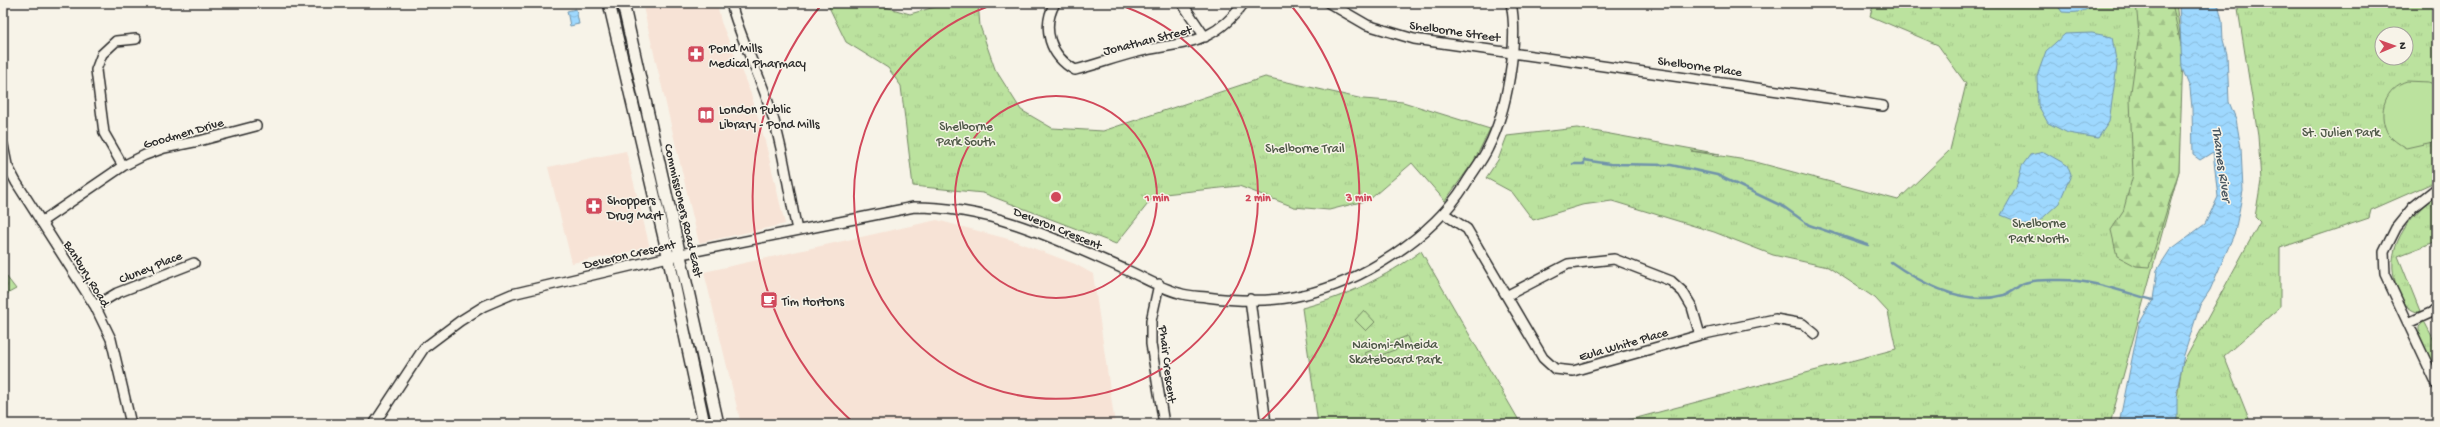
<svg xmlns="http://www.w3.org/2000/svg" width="2440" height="427" viewBox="0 0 2440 427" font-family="'Gochi Hand',sans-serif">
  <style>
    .built { fill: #f7e3d6 }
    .grass { fill: url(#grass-tufts); stroke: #738664; fill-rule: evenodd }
    .forest { fill: url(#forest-firs); stroke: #738664 }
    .pitch { fill: #bbe29e; stroke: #738664 }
    .water { fill: url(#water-waves); stroke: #7093aa }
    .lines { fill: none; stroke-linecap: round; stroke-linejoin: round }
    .stream { stroke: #7093aa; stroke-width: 2.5 }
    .minor-casing { stroke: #2b2b2b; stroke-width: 12 }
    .major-casing { stroke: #2b2b2b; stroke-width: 14 }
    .minor { stroke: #f7f3e8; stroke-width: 9 }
    .major { stroke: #f7f3e8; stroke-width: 11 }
    .ring { fill: none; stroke: #d1495b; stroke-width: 2 }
    .labels { text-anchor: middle; stroke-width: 3; stroke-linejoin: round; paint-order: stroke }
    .street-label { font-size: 13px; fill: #2b2b2b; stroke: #f7f3e8 }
    .poi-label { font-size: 13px; fill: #2b2b2b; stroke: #f7f3e8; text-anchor: start }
    .park-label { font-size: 13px; fill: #4f5948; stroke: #f7f3e8 }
    .water-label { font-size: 14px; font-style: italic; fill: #485660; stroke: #f7f3e8 }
    .centre { fill: #d1495b; stroke: #f7f3e8; stroke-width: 2 }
    .ring-label { font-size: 12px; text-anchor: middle; font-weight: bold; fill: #d1495b; stroke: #f7f3e8; stroke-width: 3; stroke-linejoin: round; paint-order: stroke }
  </style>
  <defs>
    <pattern id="grass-tufts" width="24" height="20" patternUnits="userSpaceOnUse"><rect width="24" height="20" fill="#bbe29e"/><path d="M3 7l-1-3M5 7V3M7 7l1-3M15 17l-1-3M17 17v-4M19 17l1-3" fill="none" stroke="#a1c288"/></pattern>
    <pattern id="forest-firs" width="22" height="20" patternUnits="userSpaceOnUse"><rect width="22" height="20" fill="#bbe29e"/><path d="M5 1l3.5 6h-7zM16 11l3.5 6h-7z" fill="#a1c288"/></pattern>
    <pattern id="water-waves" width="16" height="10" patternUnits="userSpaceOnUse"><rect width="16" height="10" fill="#9ed8fe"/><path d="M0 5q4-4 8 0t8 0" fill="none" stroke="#88bada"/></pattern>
  </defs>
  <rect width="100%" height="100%" fill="#f7f3e8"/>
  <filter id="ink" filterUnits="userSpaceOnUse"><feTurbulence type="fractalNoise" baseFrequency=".025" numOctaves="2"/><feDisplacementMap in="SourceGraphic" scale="8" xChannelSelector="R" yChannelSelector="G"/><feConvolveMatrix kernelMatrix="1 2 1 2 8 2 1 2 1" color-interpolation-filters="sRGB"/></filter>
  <g filter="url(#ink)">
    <path class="built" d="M642 3H717L721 22 751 94 765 141 785 224 699 243Z
      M626 151 650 248 572 263 548 167Z
      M937 220 1012 240 1075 264 1093 274 1115 424H741L704 272Z"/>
    <path class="grass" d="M827 3H871L910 14 949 3H978L980 26 995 69 1021 110 1052 128 1103 131 1265 77 1363 99 1403 102 1490 129 1474 161 1445 201 1412 163 1369 200 1329 210 1294 207 1239 186 1155 195 1116 244 983 193 913 186 901 86 888 68 846 42Z
      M1877 3H2176L2181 42 2179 171 2110 424H1614L1896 349 1888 312 1875 298 1828 267 1773 255 1714 232 1612 201 1582 205 1533 220 1512 192 1486 178 1498 160 1507 136 1577 128 1720 154 1691 151 1752 161 1898 200 1950 150 1966 84 1938 45 1870 16 1873 6Z
      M2237 3H2437V181L2371 210 2369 218 2280 248V307L2224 356 2251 424H2173L2182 365 2260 222 2255 217 2261 181 2258 136ZM2382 34H2406V58H2382Z
      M2437 193V241L2398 256 2420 311 2417 312C2406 309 2402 300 2398 290 2381 249 2408 219 2437 193Z
      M1421 251 1521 424H1318L1302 308C1345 297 1386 277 1421 251Z
      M3 272 16 289 3 296Z
      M2424 321 2437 346V374L2419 334V327Z"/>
    <path class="forest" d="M2136 3H2172L2183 55 2179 171 2149 267 2136 266 2117 256 2111 230 2123 212 2133 175 2130 99 2139 34Z"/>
    <path class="pitch" d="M2407 81 2428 82 2437 85V141L2406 148C2399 144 2391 139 2387 132 2377 111 2386 87 2407 81Z
      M1364 310 1375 322 1366 331 1355 320Z
      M1407 336 1410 344 1368 360 1365 353Z"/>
    <path class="water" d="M2056 3H2096C2085 13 2076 13 2062 12Z
      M2179 3H2218L2222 20 2223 40 2227 54 2229 102 2236 119 2241 148 2243 191 2235 232 2210 290 2200 305 2184 355 2177 391V424H2119L2139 324 2153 300 2157 270 2170 250 2205 224 2218 197 2213 152 2200 160 2193 155 2192 108 2190 88 2182 68Z
      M576 9 579 24 570 26 567 11Z
      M2092 33 2112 37 2117 66 2109 122 2098 138 2068 133 2048 123 2038 105 2037 76 2046 51 2065 34Z
      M2044 152 2067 165 2071 175 2059 203 2035 225H2026L2001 215 2016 188 2022 166 2030 155Z"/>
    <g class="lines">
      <path class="stream" d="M1573 164H1584V160L1610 164 1671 165 1717 175 1784 207 1809 225 1868 245
        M1891 262C1922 284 1965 306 2004 295 2010 293 2016 288 2022 284 2033 279 2047 280 2058 280 2090 279 2123 292 2153 300"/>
      <defs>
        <path id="minor" d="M731 3C740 39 758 70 769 105 783 145 788 189 797 230
          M1055 3C1041 28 1050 56 1075 70 1096 65 1116 57 1137 52 1184 41 1211 47 1244 3
          M1182 3 1205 37
          M1329 3 1367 25 1414 39 1883 106
          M3 145 7 165 16 182 95 306 111 339 131 424
          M123 166 104 133 96 70 102 54 116 41 136 39
          M2437 188 2413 207 2396 228 2384 252 2385 274 2437 385
          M1443 213 1467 229 1543 358 1555 369 1573 371 1700 335 1775 319 1803 324 1815 334
          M41 222 123 166 145 155 164 148 199 141 256 126
          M1159 284 1151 321V344L1164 424
          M1508 295 1568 264 1614 259 1671 281 1683 292 1692 307 1700 335
          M1250 299 1266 424
          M95 306 117 293 194 263
          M2408 323 2437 310
          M374 424 424 348 460 321 484 306 512 294 681 254 914 207C992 207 1054 238 1124 269 1141 276 1160 288 1179 293 1187 296 1197 296 1206 297 1236 301 1273 302 1302 295 1362 282 1432 237 1465 185 1472 173 1482 161 1488 148 1507 111 1519 43 1511 3"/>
        <path id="major" d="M609 3 666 246 704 424
          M623 3 718 424"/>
      </defs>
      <use href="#minor" class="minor-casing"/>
      <use href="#major" class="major-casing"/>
      <use href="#minor" class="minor"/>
      <use href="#major" class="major"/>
    </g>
  </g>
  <g class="ring">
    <circle cx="1056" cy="197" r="101"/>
    <path d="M1113 3A202 202 0 1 1 999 3"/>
    <path d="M855 424A303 303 0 0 1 822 4M1290 4A303 303 0 0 1 1257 424"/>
  </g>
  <defs>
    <symbol id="pharmacy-square" viewBox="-11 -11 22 22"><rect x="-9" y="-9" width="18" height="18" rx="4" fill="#d1495b" stroke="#f7f3e8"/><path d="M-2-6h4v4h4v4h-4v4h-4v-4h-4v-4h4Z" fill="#fff"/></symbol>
    <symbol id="library-square" viewBox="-11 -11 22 22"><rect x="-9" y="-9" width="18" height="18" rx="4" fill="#d1495b" stroke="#f7f3e8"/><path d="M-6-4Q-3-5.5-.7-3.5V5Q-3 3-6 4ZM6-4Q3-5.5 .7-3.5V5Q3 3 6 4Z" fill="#fff"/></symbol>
    <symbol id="cafe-square" viewBox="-11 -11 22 22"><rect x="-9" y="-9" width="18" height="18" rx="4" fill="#d1495b" stroke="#f7f3e8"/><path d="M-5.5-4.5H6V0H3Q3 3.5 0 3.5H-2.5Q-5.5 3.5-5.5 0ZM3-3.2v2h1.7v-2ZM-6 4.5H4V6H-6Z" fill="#fff"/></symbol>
  </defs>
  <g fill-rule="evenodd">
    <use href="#pharmacy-square" x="686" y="44" width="20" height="20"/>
    <use href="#library-square" x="696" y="105" width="20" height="20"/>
    <use href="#pharmacy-square" x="584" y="196" width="20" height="20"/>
    <use href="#cafe-square" x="759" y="290" width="20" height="20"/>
  </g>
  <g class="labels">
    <g class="street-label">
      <text transform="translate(1455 30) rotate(8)" y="5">Shelborne Street</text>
      <text transform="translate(1147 39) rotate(-14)" y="5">Jonathan Street</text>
      <text transform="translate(1700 65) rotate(8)" y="5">Shelborne Place</text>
      <text transform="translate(183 132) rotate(-16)" y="5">Goodmen Drive</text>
      <text transform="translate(685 210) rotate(77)" y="5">Commissioners Road East</text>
      <text transform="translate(1058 227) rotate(22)" y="5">Deveron Crescent</text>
      <text transform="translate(629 253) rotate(-13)" y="5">Deveron Crescent</text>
      <text transform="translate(150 266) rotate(-22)" y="5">Cluney Place</text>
      <text transform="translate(88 273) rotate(58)" y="5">Banbury Road</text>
      <text transform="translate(1623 343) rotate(-16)" y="5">Eula White Place</text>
      <text transform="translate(1169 364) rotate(83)" y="5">Phair Crescent</text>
    </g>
    <g class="poi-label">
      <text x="709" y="52">Pond Mills<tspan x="709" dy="15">Medical Pharmacy</tspan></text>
      <text x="719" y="113">London Public<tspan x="719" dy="15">Library - Pond Mills</tspan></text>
      <text x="607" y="204">Shoppers<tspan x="607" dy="15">Drug Mart</tspan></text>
      <text x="782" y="305">Tim Hortons</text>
    </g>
    <g class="park-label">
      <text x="966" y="130">Shelborne<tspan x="966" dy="15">Park South</tspan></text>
      <text x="2341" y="136">St. Julien Park</text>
      <text x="1305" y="152">Shelborne Trail</text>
      <text x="2039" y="227">Shelborne<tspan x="2039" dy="15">Park North</tspan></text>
      <text x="1395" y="348">Naiomi-Almeida<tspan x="1395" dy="15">Skateboard Park</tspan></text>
    </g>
    <g class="water-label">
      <text transform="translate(2223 164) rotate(82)" y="5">Thames River</text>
    </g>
  </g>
  <circle cx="1056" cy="197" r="6" class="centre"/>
  <g class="ring-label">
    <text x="1157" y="201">1 min</text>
    <text x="1258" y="201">2 min</text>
    <text x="1359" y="201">3 min</text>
  </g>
  <rect width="2440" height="427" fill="none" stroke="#f7f3e8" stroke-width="16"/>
  <rect x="8" y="8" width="2424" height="411" fill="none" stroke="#2b2b2b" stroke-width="1.5" filter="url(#ink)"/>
  <g transform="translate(2394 46) rotate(88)"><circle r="19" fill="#f7f3e8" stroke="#a5a39c"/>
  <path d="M0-3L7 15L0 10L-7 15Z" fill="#d1495b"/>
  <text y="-6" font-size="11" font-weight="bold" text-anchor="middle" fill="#2b2b2b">N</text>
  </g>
</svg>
